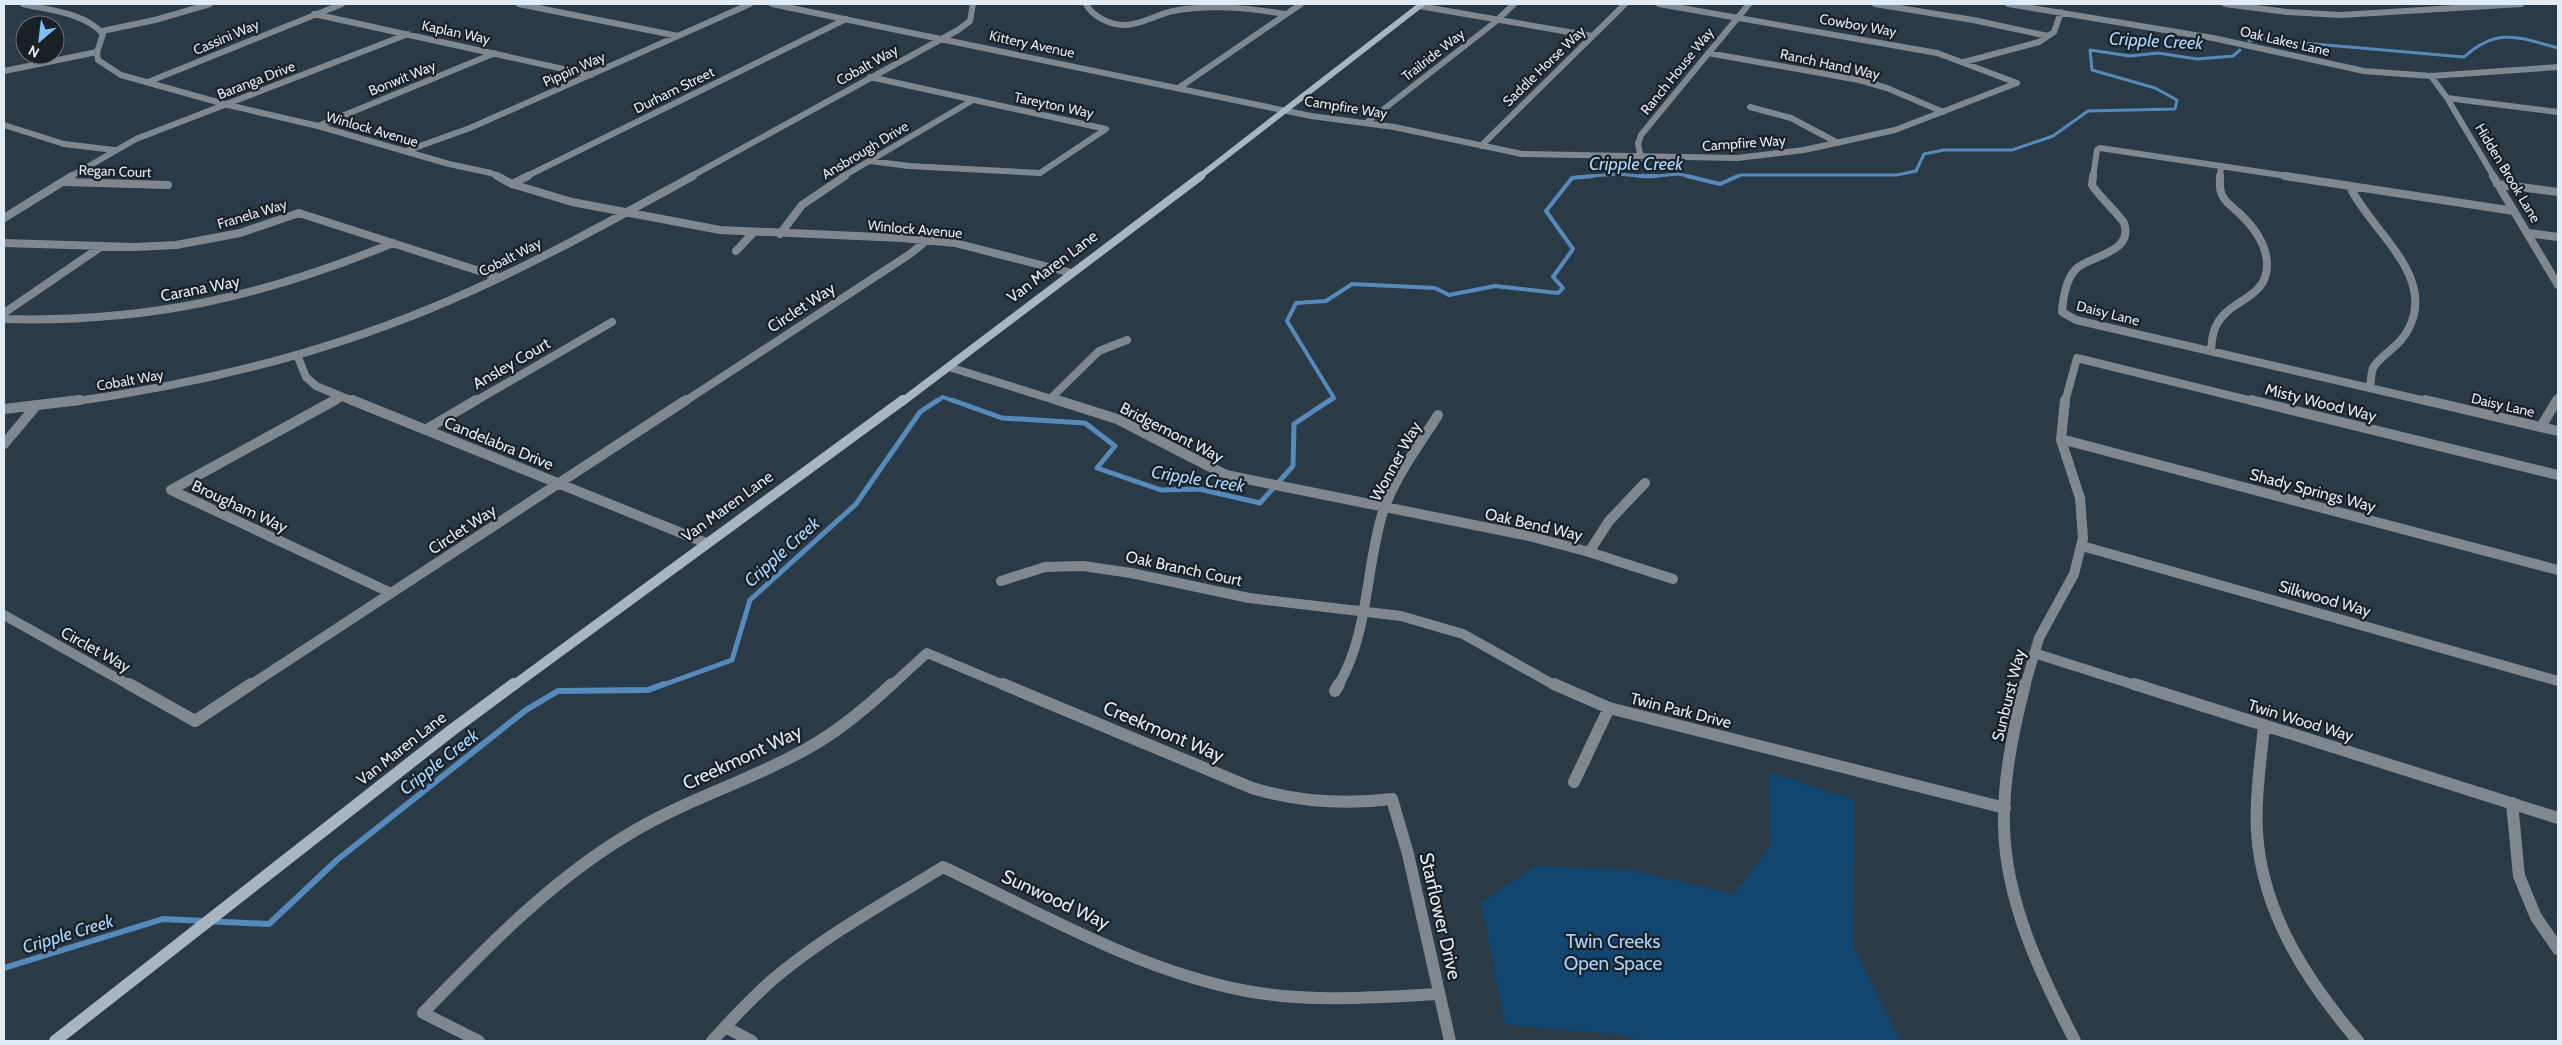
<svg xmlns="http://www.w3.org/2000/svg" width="2562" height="1045" viewBox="0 0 2562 1045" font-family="Cabin,sans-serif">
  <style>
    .green { fill: #114670 }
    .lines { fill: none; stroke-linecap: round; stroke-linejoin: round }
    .stream-far3 { stroke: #558abb; stroke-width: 3 }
    .stream-far2 { stroke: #558abb; stroke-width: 4 }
    .stream-far1 { stroke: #558abb; stroke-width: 5 }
    .stream { stroke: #558abb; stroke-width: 6 }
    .minor-far3 { stroke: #80888f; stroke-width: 6 }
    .minor-far2 { stroke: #80888f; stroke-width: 8 }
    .minor-far1 { stroke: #80888f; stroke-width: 10 }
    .minor { stroke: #80888f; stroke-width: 12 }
    .secondary-far3 { stroke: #a9b5c0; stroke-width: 6 }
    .secondary-far2 { stroke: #a9b5c0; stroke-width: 8 }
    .secondary-far1 { stroke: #a9b5c0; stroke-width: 10 }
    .secondary { stroke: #a9b5c0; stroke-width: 12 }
    .labels { text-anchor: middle; stroke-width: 4.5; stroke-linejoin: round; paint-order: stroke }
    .far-street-label { font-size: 14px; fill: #e1ebf4; stroke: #192026 }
    .street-label { font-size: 16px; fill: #e1ebf4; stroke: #192026 }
    .water-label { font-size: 18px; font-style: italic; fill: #aad5ff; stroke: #192026 }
    .near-street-label { font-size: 19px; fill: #e1ebf4; stroke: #192026 }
    .near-park-label { font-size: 19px; fill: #a6d2fb; stroke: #192026 }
  </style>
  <rect width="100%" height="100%" fill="#2b3a47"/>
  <path class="green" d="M1769 772 1854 800 1853 947 1901 1041H1646L1611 1034 1505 1024 1481 903 1535 866 1630 870 1734 894 1771 845Z"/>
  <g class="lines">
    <path class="stream-far3" d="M2249 41 2257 39 2464 57C2497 27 2518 37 2558 48
      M1578 177 1619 174 1648 177 1678 174 1693 177
      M1735 177 1741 175H1897L1916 171 1924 154 1944 150H2012L2053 136 2088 111 2175 109 2177 100 2155 88 2092 70 2090 50 2130 56 2158 53 2197 59 2233 56 2240 50"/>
    <path class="stream-far2" d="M1640 176H1656
      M1687 176 1720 184 1738 176
      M936 402 943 397 956 402
      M1328 402 1334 398 1287 321 1296 303 1326 301 1352 284 1435 288 1449 295 1495 286 1558 293 1563 288 1553 277 1573 249 1546 211 1572 178 1593 176"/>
    <path class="stream-far1" d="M952 400 1002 418 1085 423 1115 446 1097 468 1161 490 1199 489 1260 503 1293 466 1294 424 1330 400
      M660 686 732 660 750 600 856 504 920 412 938 400"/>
    <path class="stream" d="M4 968 163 919 269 924 337 860 526 710 558 691 648 690 664 684"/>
    <path class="minor-far3" d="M23 4C48 10 86 13 103 34L97 52 98 60 121 75 228 105 318 126 449 164 491 173 500 177
      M519 4 678 36
      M772 4 1311 116 1394 127 1522 154 1737 158 1804 150 1895 130 2017 83
      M1086 4C1093 17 1110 25 1125 25 1142 25 1157 14 1173 11 1211 4 1248 8 1285 14
      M1659 4 1937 53 2017 83
      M1875 4 1973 20 2048 36
      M2008 4 2213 38 2364 71 2431 76 2558 67
      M2225 4 2287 12 2341 15 2521 4
      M1419 6 1592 36
      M314 14 591 75
      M102 31 155 20 210 4
      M1708 53 1859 80 1887 88 1943 112
      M1964 62 2039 42 2054 32 2061 12
      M4 71 97 52
      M2431 76 2447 98 2494 177
      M870 77 1106 129 1040 173 909 166 870 161
      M148 82 342 4
      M1180 87 1301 4
      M2447 98 2558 112
      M1750 107 1791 118 1838 143
      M1366 123 1494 23 1514 4
      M4 125 64 144 114 150
      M318 126 495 53
      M1481 146 1625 4
      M406 151 470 128 750 4
      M1641 158 1638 144 1641 135 1749 4
      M70 177 136 139 408 34
      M525 177 846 19
      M690 177 958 30 970 21 973 4
      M842 177 973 100
      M2093 177 2097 150 2100 148 2294 177
      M2220 177 2221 166"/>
    <path class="minor-far2" d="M497 176 512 184 572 202 720 230 902 238 955 243 1072 273
      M2093 176 2092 185C2098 195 2121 217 2124 223 2134 253 2091 255 2076 269 2066 279 2063 298 2062 312L2076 320 2430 402
      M2285 176 2514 211
      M2493 176 2558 285
      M64 182 168 185
      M512 184 528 176
      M2497 184 2558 192
      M2350 187C2371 231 2436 275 2409 328 2400 347 2380 355 2373 368 2371 373 2371 382 2370 387
      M4 218 72 176
      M2528 233 2558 237
      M780 234 802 205 845 176
      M4 243 135 247 176 245 240 233 299 213 498 277
      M736 251 753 233
      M4 313 102 246
      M4 319C146 323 262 297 393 243
      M2211 350C2212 341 2212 332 2217 324 2230 299 2267 299 2267 265 2267 244 2252 225 2238 212 2232 207 2225 202 2222 195 2219 189 2220 182 2220 176
      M297 355 306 377 316 386 355 402
      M949 367 1061 402
      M1051 398 1099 351 1127 340
      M71 402C193 385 315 356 429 309 520 272 607 223 693 176
      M333 402 341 397
      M474 402 612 322
      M684 402 910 254 927 240
      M2065 402 2077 358 2256 402
      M2556 402 2558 398"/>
    <path class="minor-far1" d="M335 400 171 490 391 593
      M352 400 706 543
      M1057 400 1117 419 1226 475 1529 536 1589 552 1673 579
      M2251 400 2558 475
      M2425 400 2558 431
      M4 409 80 400
      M2541 427 2557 400
      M425 430 476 400
      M2061 439 2558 570
      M4 444 36 406
      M2082 546 2558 681
      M1589 552 1609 521 1645 483
      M1001 581 1045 567 1083 566 1131 573 1249 598 1401 616 1463 634 1556 686
      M4 615 131 686
      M2034 653 2138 686
      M249 686 686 400
      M891 686 927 653 1006 686
      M1338 686C1369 633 1365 572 1382 515 1393 479 1418 447 1438 415
      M2025 686 2039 638 2074 574 2083 538 2080 498 2061 440 2065 400"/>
    <path class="minor" d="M129 684 195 721 251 684
      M1003 684 1252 788C1299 802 1344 805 1392 799L1408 854 1450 1041
      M1554 684 1609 708 2005 808
      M2025 684C2013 731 2003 779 2004 827 2006 903 2041 975 2075 1041
      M2134 684 2558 818
      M1335 691 1339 684
      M2264 725C2261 760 2255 796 2257 832 2262 913 2307 981 2358 1041
      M1574 782 1609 708
      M2512 803 2519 876 2536 917 2558 949
      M725 1027 752 1041
      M479 1041 423 1013C488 946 553 878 634 831 690 798 752 780 808 748 839 731 866 708 892 684
      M712 1041C731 1020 750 1000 771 981 824 936 885 903 943 867 1041 913 1140 971 1247 991 1310 1003 1375 997 1439 994"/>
    <path class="secondary-far3" d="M1199 177 1422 4"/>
    <path class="secondary-far2" d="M902 402 1201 176"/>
    <path class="secondary-far1" d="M513 686 903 400"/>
    <path class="secondary" d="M55 1041 452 730 514 684"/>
  </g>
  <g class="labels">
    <g class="far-street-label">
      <text transform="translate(1858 25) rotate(10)" y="5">Cowboy Way</text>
      <text transform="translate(456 32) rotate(12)" y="5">Kaplan Way</text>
      <text transform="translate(226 37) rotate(-23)" y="5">Cassini Way</text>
      <text transform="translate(2285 41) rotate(13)" y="5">Oak Lakes Lane</text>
      <text transform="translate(1032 44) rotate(12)" y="5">Kittery Avenue</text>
      <text transform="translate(1433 55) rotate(-38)" y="5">Trailride Way</text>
      <text transform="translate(1830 64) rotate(12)" y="5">Ranch Hand Way</text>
      <text transform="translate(867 65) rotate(-29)" y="5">Cobalt Way</text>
      <text transform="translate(1544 66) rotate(-44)" y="5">Saddle Horse Way</text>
      <text transform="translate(574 69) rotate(-24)" y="5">Pippin Way</text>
      <text transform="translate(1677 71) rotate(-51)" y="5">Ranch House Way</text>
      <text transform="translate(402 78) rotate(-22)" y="5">Bonwit Way</text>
      <text transform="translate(256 80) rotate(-21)" y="5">Baranga Drive</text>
      <text transform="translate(674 90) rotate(-26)" y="5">Durham Street</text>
      <text transform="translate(1054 105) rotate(12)" y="5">Tareyton Way</text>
      <text transform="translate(1346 107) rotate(9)" y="5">Campfire Way</text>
      <text transform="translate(372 129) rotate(16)" y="5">Winlock Avenue</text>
      <text transform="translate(1744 143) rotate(-4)" y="5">Campfire Way</text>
      <text transform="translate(865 150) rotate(-31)" y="5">Ansbrough Drive</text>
      <text transform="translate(115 171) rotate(2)" y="5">Regan Court</text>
      <text transform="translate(2508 173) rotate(59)" y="5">Hidden Brook Lane</text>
      <text transform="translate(252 214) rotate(-17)" y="5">Franela Way</text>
      <text transform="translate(915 229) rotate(5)" y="5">Winlock Avenue</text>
      <text transform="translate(510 257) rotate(-27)" y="5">Cobalt Way</text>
      <text transform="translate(2108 313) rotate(14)" y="5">Daisy Lane</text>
      <text transform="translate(130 380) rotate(-10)" y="5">Cobalt Way</text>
      <text transform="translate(2503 405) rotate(13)" y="5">Daisy Lane</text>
    </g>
    <g class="street-label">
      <text transform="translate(1052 266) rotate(-37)" y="6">Van Maren Lane</text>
      <text transform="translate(200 288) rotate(-11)" y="6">Carana Way</text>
      <text transform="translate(801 307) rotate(-33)" y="6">Circlet Way</text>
      <text transform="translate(511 363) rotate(-30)" y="6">Ansley Court</text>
      <text transform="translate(2321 402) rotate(14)" y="6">Misty Wood Way</text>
      <text transform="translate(1172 432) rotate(27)" y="6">Bridgemont Way</text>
      <text transform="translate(499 443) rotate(22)" y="6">Candelabra Drive</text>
      <text transform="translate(1395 461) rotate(-61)" y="6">Wonner Way</text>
      <text transform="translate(2313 490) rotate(15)" y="6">Shady Springs Way</text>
      <text transform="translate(240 506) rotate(25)" y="6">Brougham Way</text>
      <text transform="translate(727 506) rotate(-36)" y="6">Van Maren Lane</text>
      <text transform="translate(1534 524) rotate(13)" y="6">Oak Bend Way</text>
      <text transform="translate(462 529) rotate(-33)" y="6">Circlet Way</text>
      <text transform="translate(1184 568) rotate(12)" y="6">Oak Branch Court</text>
      <text transform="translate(2325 598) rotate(16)" y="6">Silkwood Way</text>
      <text transform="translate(96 649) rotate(29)" y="6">Circlet Way</text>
      <text transform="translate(2008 695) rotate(-76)" y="6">Sunburst Way</text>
      <text transform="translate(1681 710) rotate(14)" y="6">Twin Park Drive</text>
      <text transform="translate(2301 720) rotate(17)" y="6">Twin Wood Way</text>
      <text transform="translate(401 748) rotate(-38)" y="6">Van Maren Lane</text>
    </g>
    <g class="water-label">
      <text transform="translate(2156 41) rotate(3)" y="6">Cripple Creek</text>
      <text x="1636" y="170">Cripple Creek</text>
      <text transform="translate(1198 479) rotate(9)" y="6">Cripple Creek</text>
      <text transform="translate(782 552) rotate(-42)" y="6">Cripple Creek</text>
      <text transform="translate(439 762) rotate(-38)" y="6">Cripple Creek</text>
      <text transform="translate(68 934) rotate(-17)" y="6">Cripple Creek</text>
    </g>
    <g class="near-street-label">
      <text transform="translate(1164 731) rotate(23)" y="7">Creekmont Way</text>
      <text transform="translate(742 757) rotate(-25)" y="7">Creekmont Way</text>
      <text transform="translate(1056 899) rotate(25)" y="7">Sunwood Way</text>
      <text transform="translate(1441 916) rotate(77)" y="7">Starflower Drive</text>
    </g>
    <g class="near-park-label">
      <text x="1613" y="948">Twin Creeks<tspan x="1613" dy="22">Open Space</tspan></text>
    </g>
  </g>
  <rect width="2562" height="1045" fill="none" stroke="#e1ebf4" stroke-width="10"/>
  <g transform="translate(40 40) rotate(208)"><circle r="24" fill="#192026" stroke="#697178"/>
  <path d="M0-4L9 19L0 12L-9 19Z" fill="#7dbef9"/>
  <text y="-8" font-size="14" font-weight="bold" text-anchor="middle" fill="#e1ebf4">N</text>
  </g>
</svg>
